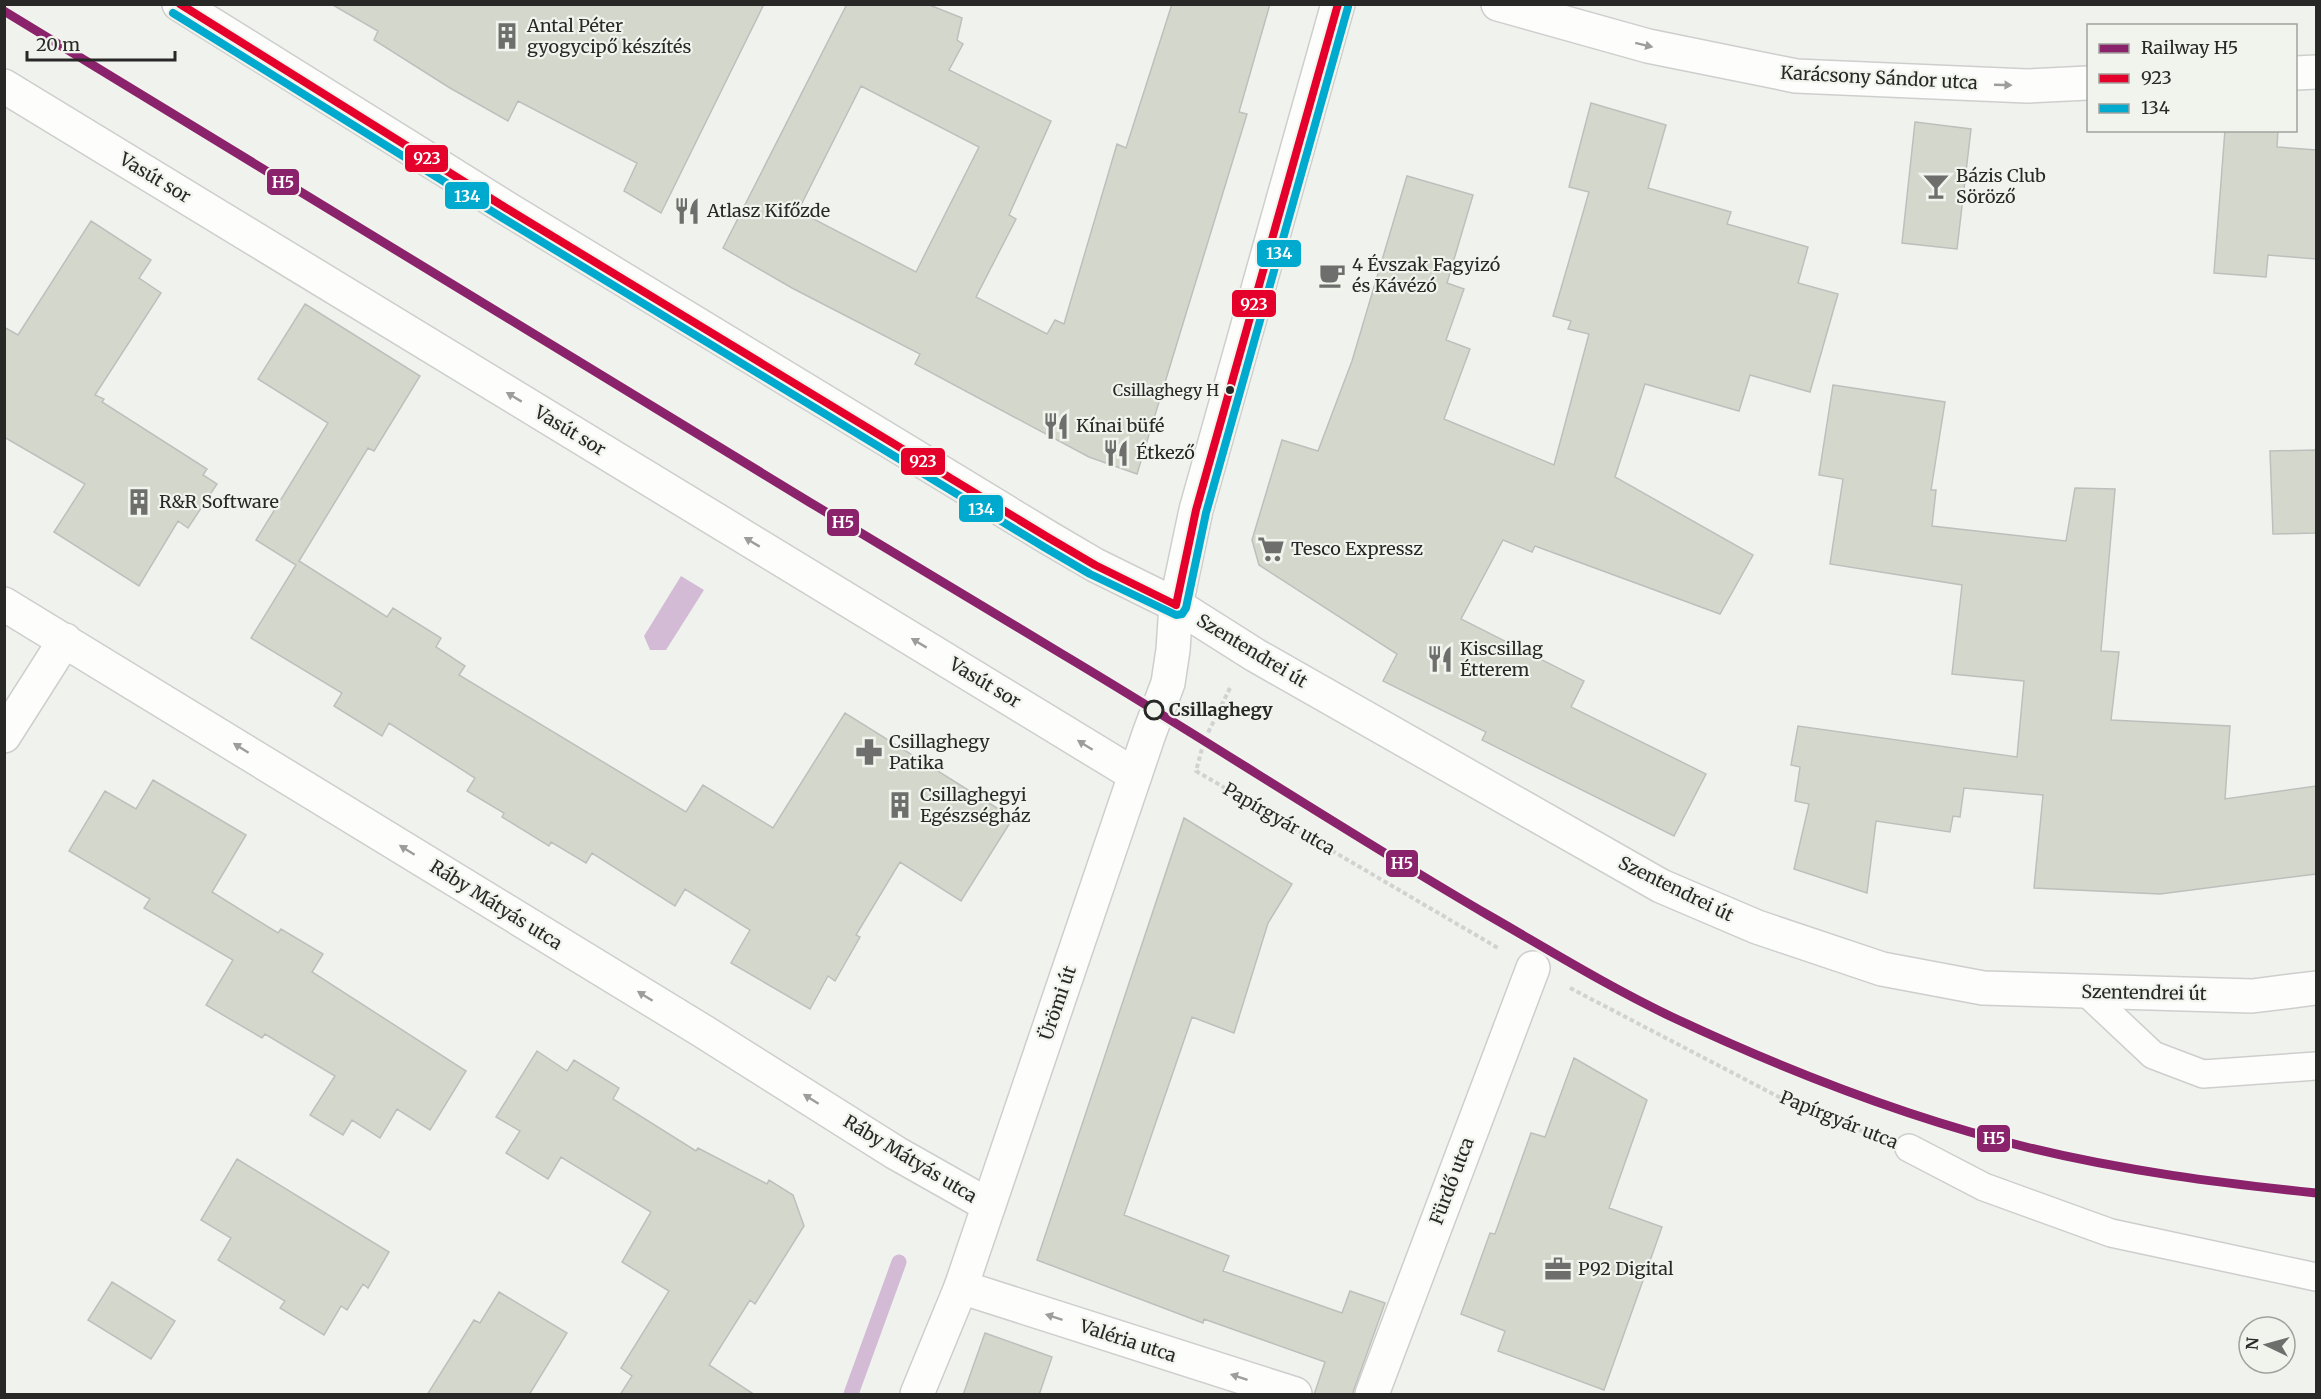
<svg xmlns="http://www.w3.org/2000/svg" width="2321" height="1399" viewBox="0 0 2321 1399" font-family="Merriweather,serif">
  <style>
    .water { fill: #d3bbd6 }
    .lines { fill: none; stroke-linecap: round; stroke-linejoin: round }
    .stream { stroke: #d3bbd6; stroke-width: 15 }
    .building { fill: #d4d8cc; stroke: #bebfbc; stroke-width: 1.5; fill-rule: evenodd }
    .lane-casing { stroke: #cecfcd; stroke-width: 30 }
    .street-casing { stroke: #cecfcd; stroke-width: 36 }
    .secondary-casing { stroke: #cecfcd; stroke-width: 36 }
    .path { stroke: #d2d2d1; stroke-width: 4; stroke-dasharray: 4.5 3; stroke-linecap: butt }
    .lane { stroke: #fdfdfc; stroke-width: 27 }
    .street { stroke: #fdfdfc; stroke-width: 33 }
    .secondary { stroke: #fdfdfc; stroke-width: 33 }
    .bus-1-casing { stroke: #f1f3ed; stroke-width: 12 }
    .bus-2-casing { stroke: #f1f3ed; stroke-width: 12 }
    .bus-1 { stroke: #e4002b; stroke-width: 8 }
    .bus-2 { stroke: #00a9ce; stroke-width: 8 }
    .rail-1-casing { stroke: #f1f3ed; stroke-width: 14 }
    .rail-1 { stroke: #8a236c; stroke-width: 9 }
    .oneway { fill: #9d9e9c }
    .bus-dot { fill: #282927; stroke: #f1f3ed; stroke-width: 2 }
    .stop-dot { fill: #f1f3ed; stroke: #282927; stroke-width: 3 }
    .labels { text-anchor: middle; stroke-width: 4.5; stroke-linejoin: round; paint-order: stroke }
    .bus-label { font-size: 16px; fill: #282927; stroke: #f1f3ed; text-anchor: end }
    .poi-label { font-size: 18px; fill: #282927; stroke: #f1f3ed; text-anchor: start }
    .street-label { font-size: 18px; fill: #282927; stroke: #f1f3ed }
    .stop-label { font-size: 18px; font-weight: bold; fill: #282927; stroke: #f1f3ed; text-anchor: start }
    .line-badge { stroke: #f1f3ed; stroke-width: 2 }
    .badge-label { font-size: 16px; text-anchor: middle; font-weight: bold; fill: #fff }
  </style>
  <rect width="100%" height="100%" fill="#f0f2ee"/>
  <path class="water" d="M681 576 704 590 666 650H650L644 636Z"/>
  <g class="lines">
    <path class="stream" d="M851 1394 899 1262"/>
  </g>
  <path class="building" d="M331 4H764L661 213 624 191 637 163 518 101 508 121 450 88 374 40 378 31Z
    M847 4H927L962 18 957 40 963 44 949 70 1051 121 1009 215 1016 219 976 297 1047 334 1055 320 1064 324 1117 144 1126 148 1172 4H1270L1239 112 1247 114 1137 474 1089 457 915 364 920 354 792 288 723 248ZM861 86 979 147 916 272 798 211Z
    M1591 103 1666 125 1648 188 1731 212 1727 224 1808 247 1798 283 1838 294 1810 392 1750 375 1739 411 1645 384 1615 477 1753 555 1720 614 1535 546 1532 552 1503 540 1461 619 1584 681 1571 707 1706 774 1674 836 1482 740 1486 732 1383 681 1397 654 1259 565 1252 540 1282 440 1318 451 1352 361 1407 176 1473 195 1447 283 1464 289 1446 340 1470 349 1444 419 1554 465 1589 334 1568 329 1571 321 1553 316 1589 192 1569 187Z
    M1915 122 1971 129 1957 249 1902 243Z
    M2225 130H2278L2277 147 2316 150V259L2268 255 2266 277 2214 273Z
    M91 221 151 260 139 278 161 293 95 395 104 399 102 402 207 469 203 475 217 484 188 528 178 521 139 586 54 532 85 484 4 437V327L18 335Z
    M305 304 420 376 374 451 368 448 299 561 387 617 393 608 441 638 436 647 465 666 459 675 686 812 703 785 773 828 845 713 1013 818 961 901 900 862 856 935 860 937 835 981 828 976 810 1009 731 963 750 930 685 889 675 906 592 853 586 863 551 842 549 846 502 817 504 813 467 791 475 778 389 723 382 736 334 706 342 693 251 638 296 565 256 540 328 423 258 379Z
    M1833 385 1945 402 1931 490H1936L1932 526 2066 541 2075 488 2115 489 2101 651 2119 652 2111 720 2230 726 2225 799 2316 786V874L2160 894 2034 888 2043 795 1964 788 1960 817 1953 816 1950 832 1876 821 1867 893 1794 869 1809 804 1795 801 1800 767 1791 765 1798 726 2017 757 2024 681 1952 674 1962 585 1830 564 1843 479 1819 475Z
    M2316 450V533L2273 534 2270 451Z
    M153 780 246 835 212 892 278 933 281 929 323 954 312 972 466 1071 430 1130 397 1109 380 1138 352 1120 343 1135 310 1115 335 1076 265 1034 262 1038 206 1005 233 960 144 908 150 899 69 851 105 791 136 809Z
    M1184 818 1292 884 1268 923 1234 1033 1192 1017 1124 1215 1229 1256 1223 1271 1342 1313 1350 1291 1385 1303 1352 1395H1314L1325 1362 1204 1319 1203 1323 1037 1260Z
    M537 1051 567 1071 574 1060 619 1088 613 1099 696 1151 698 1148 767 1184 769 1180 793 1195 804 1226 755 1304 750 1300 709 1365 755 1395H620L632 1376 621 1368 669 1291 622 1262 651 1212 561 1157 548 1179 506 1153 520 1131 496 1117Z
    M1574 1058 1647 1100 1609 1208 1662 1227 1604 1390 1498 1351 1505 1331 1461 1314 1490 1233 1495 1234 1531 1133 1545 1137Z
    M237 1159 389 1252 368 1288 363 1284 347 1310 341 1306 324 1335 280 1308 285 1301 218 1260 231 1238 201 1220Z
    M112 1282 175 1321 151 1359 88 1320Z
    M499 1292 567 1333 529 1395H427L474 1320 480 1323Z
    M985 1333 1052 1357 1039 1395H963Z"/>
  <g class="lines">
    <defs>
      <path id="lane" d="M2086 992 2153 1055 2203 1074 2316 1066
        M1909 1148 1984 1187 2111 1233 2316 1277"/>
      <path id="street" d="M1498 4 1648 46 1796 76 2027 86 2088 83
        M2296 73 2316 72
        M4 86 1135 775
        M4 604 701 1030 896 1153 988 1205
        M4 736 65 640
        M961 1287 1295 1394
        M1372 1394 1533 968"/>
      <path id="secondary" d="M179 4 506 208 1049 538 1095 565 1176 605 1255 655 1661 886 1757 927 1882 969 1983 988 2252 996 2316 988
        M917 1394 961 1287 1149 734 1168 683 1173 650 1176 605 1196 510 1338 4"/>
    </defs>
    <use href="#lane" class="lane-casing"/>
    <use href="#street" class="street-casing"/>
    <use href="#secondary" class="secondary-casing"/>
    <path class="path" d="M1230 688 1204 741 1196 771 1498 948
      M1570 988 1800 1108 1873 1135"/>
    <use href="#lane" class="lane"/>
    <use href="#street" class="street"/>
    <use href="#secondary" class="secondary"/>
    <defs>
      <path id="bus-1" d="M180 4 506 208 1049 538 1095 565 1176 605
        M1176 605 1196 510 1338 4"/>
      <path id="bus-2" d="M173 13 501 217 1044 547 1090 574 1176 615 1182 614 1186 608 1206 513 1348 7"/>
    </defs>
    <use href="#bus-1" class="bus-1-casing"/>
    <use href="#bus-2" class="bus-2-casing"/>
    <use href="#bus-1" class="bus-1"/>
    <use href="#bus-2" class="bus-2"/>
    <defs>
      <path id="rail-1" d="M4 11C356 227 708 442 1062 654 1205 739 1344 831 1488 915 1549 950 1609 987 1672 1017 1787 1071 1907 1118 2030 1148 2124 1171 2220 1183 2316 1193"/>
    </defs>
    <use href="#rail-1" class="rail-1-casing"/>
    <use href="#rail-1" class="rail-1"/>
  </g>
  <defs><path id="oneway-solid" d="M-6-.8H1V-3.2L6.5 0L1 3.2V.8H-6Z" transform="scale(1.5)"/></defs>
  <g class="oneway">
    <use href="#oneway-solid" transform="translate(1644 45) rotate(14)"/>
    <use href="#oneway-solid" transform="translate(2003 85) rotate(2)"/>
    <use href="#oneway-solid" transform="translate(514 397) rotate(-149)"/>
    <use href="#oneway-solid" transform="translate(752 542) rotate(-149)"/>
    <use href="#oneway-solid" transform="translate(919 643) rotate(-149)"/>
    <use href="#oneway-solid" transform="translate(1085 745) rotate(-148)"/>
    <use href="#oneway-solid" transform="translate(241 748) rotate(-148)"/>
    <use href="#oneway-solid" transform="translate(407 850) rotate(-148)"/>
    <use href="#oneway-solid" transform="translate(645 996) rotate(-148)"/>
    <use href="#oneway-solid" transform="translate(811 1099) rotate(-148)"/>
    <use href="#oneway-solid" transform="translate(1054 1317) rotate(-162)"/>
    <use href="#oneway-solid" transform="translate(1239 1377) rotate(-162)"/>
  </g>
  <defs>
    <symbol id="building-bare" viewBox="-9 -9 18 18"><path d="M-4-6H4V6H1V3H-1V6H-4ZM-2.5-4.3h1.7v1.8h-1.7ZM.8-4.3h1.7v1.8H.8ZM-2.5-1h1.7V.8h-1.7ZM.8-1h1.7V.8H.8Z" fill="#6e6f6d" stroke="#f1f3ed" stroke-width="2.5" paint-order="stroke"/></symbol>
    <symbol id="bar-bare" viewBox="-9 -9 18 18"><path d="M-6-5H6L.8 .8V4.5H3.5V6h-7V4.5H-.8V.8Z" fill="#6e6f6d" stroke="#f1f3ed" stroke-width="2.5" paint-order="stroke"/></symbol>
    <symbol id="restaurant-bare" viewBox="-9 -9 18 18"><path d="M-5-6h1v4h1v-4h1v4h1v-4h1v5L-1.5 .5V6h-2V.5L-5-1ZM5-6V6H3V1.5H1.5Q1.5-4 5-6Z" fill="#6e6f6d" stroke="#f1f3ed" stroke-width="2.5" paint-order="stroke"/></symbol>
    <symbol id="cafe-bare" viewBox="-9 -9 18 18"><path d="M-5.5-4.5H6V0H3Q3 3.5 0 3.5H-2.5Q-5.5 3.5-5.5 0ZM3-3.2v2h1.7v-2ZM-6 4.5H4V6H-6Z" fill="#6e6f6d" stroke="#f1f3ed" stroke-width="2.5" paint-order="stroke"/></symbol>
    <symbol id="supermarket-bare" viewBox="-9 -9 18 18"><path d="M-6-5.5h2.5l.6 2H6L4.5 2H-2.5L-4.4-4H-6ZM-1.5 3.2a1.3 1.3 0 1 0 .1 0ZM3 3.2a1.3 1.3 0 1 0 .1 0Z" fill="#6e6f6d" stroke="#f1f3ed" stroke-width="2.5" paint-order="stroke"/></symbol>
    <symbol id="pharmacy-bare" viewBox="-9 -9 18 18"><path d="M-2-6h4v4h4v4h-4v4h-4v-4h-4v-4h4Z" fill="#6e6f6d" stroke="#f1f3ed" stroke-width="2.5" paint-order="stroke"/></symbol>
    <symbol id="office-bare" viewBox="-9 -9 18 18"><path d="M-6-3h4V-5.5h4V-3h4V5H-6ZM-1-4.5V-3h2v-1.5ZM-6 0V1H6V0Z" fill="#6e6f6d" stroke="#f1f3ed" stroke-width="2.5" paint-order="stroke"/></symbol>
  </defs>
  <g fill-rule="evenodd">
    <use href="#building-bare" x="488" y="17" width="38" height="38"/>
    <use href="#bar-bare" x="1917" y="167" width="38" height="38"/>
    <use href="#restaurant-bare" x="668" y="192" width="38" height="38"/>
    <use href="#cafe-bare" x="1313" y="256" width="38" height="38"/>
    <use href="#restaurant-bare" x="1037" y="407" width="38" height="38"/>
    <use href="#restaurant-bare" x="1097" y="434" width="38" height="38"/>
    <use href="#building-bare" x="120" y="483" width="38" height="38"/>
    <use href="#supermarket-bare" x="1252" y="530" width="38" height="38"/>
    <use href="#restaurant-bare" x="1421" y="640" width="38" height="38"/>
    <use href="#pharmacy-bare" x="850" y="733" width="38" height="38"/>
    <use href="#building-bare" x="881" y="786" width="38" height="38"/>
    <use href="#office-bare" x="1539" y="1250" width="38" height="38"/>
  </g>
  <circle class="bus-dot" cx="1230" cy="390" r="5"/>
  <circle class="stop-dot" cx="1154" cy="710" r="9"/>
  <g class="labels">
    <g class="bus-label">
      <text x="1219" y="396">Csillaghegy H</text>
    </g>
    <g class="poi-label">
      <text x="527" y="32">Antal Péter<tspan x="527" dy="21">gyogycipő készítés</tspan></text>
      <text x="1956" y="182">Bázis Club<tspan x="1956" dy="21">Söröző</tspan></text>
      <text x="707" y="217">Atlasz Kifőzde</text>
      <text x="1352" y="271">4 Évszak Fagyizó<tspan x="1352" dy="21">és Kávézó</tspan></text>
      <text x="1076" y="432">Kínai büfé</text>
      <text x="1136" y="459">Étkező</text>
      <text x="159" y="508">R&amp;R Software</text>
      <text x="1291" y="555">Tesco Expressz</text>
      <text x="1460" y="655">Kiscsillag<tspan x="1460" dy="21">Étterem</tspan></text>
      <text x="889" y="748">Csillaghegy<tspan x="889" dy="21">Patika</tspan></text>
      <text x="920" y="801">Csillaghegyi<tspan x="920" dy="21">Egészségház</tspan></text>
      <text x="1578" y="1275">P92 Digital</text>
    </g>
    <g class="street-label">
      <text transform="translate(1879 78) rotate(3)" y="6">Karácsony Sándor utca</text>
      <text transform="translate(155 178) rotate(31)" y="6">Vasút sor</text>
      <text transform="translate(570 431) rotate(31)" y="6">Vasút sor</text>
      <text transform="translate(1252 651) rotate(31)" y="6">Szentendrei út</text>
      <text transform="translate(985 683) rotate(31)" y="6">Vasút sor</text>
      <text transform="translate(1279 819) rotate(30)" y="6">Papírgyár utca</text>
      <text transform="translate(1676 889) rotate(26)" y="6">Szentendrei út</text>
      <text transform="translate(496 905) rotate(32)" y="6">Ráby Mátyás utca</text>
      <text transform="translate(2144 993) rotate(1)" y="6">Szentendrei út</text>
      <text transform="translate(1058 1003) rotate(-71)" y="6">Ürömi út</text>
      <text transform="translate(1839 1120) rotate(22)" y="6">Papírgyár utca</text>
      <text transform="translate(910 1159) rotate(31)" y="6">Ráby Mátyás utca</text>
      <text transform="translate(1452 1181) rotate(-69)" y="6">Fürdő utca</text>
      <text transform="translate(1128 1341) rotate(18)" y="6">Valéria utca</text>
    </g>
    <g class="stop-label">
      <text x="1169" y="716">Csillaghegy</text>
    </g>
  </g>
  <g class="line-badge">
    <rect x="404" y="144" width="45" height="29" rx="6" fill="#e4002b"/>
    <rect x="266" y="168" width="34" height="28" rx="6" fill="#8a236c"/>
    <rect x="444" y="181" width="46" height="29" rx="6" fill="#00a9ce"/>
    <rect x="1256" y="239" width="46" height="29" rx="6" fill="#00a9ce"/>
    <rect x="1231" y="289" width="46" height="29" rx="6" fill="#e4002b"/>
    <rect x="900" y="447" width="46" height="29" rx="6" fill="#e4002b"/>
    <rect x="958" y="494" width="46" height="29" rx="6" fill="#00a9ce"/>
    <rect x="826" y="508" width="34" height="29" rx="6" fill="#8a236c"/>
    <rect x="1385" y="849" width="34" height="29" rx="6" fill="#8a236c"/>
    <rect x="1976" y="1124" width="35" height="29" rx="6" fill="#8a236c"/>
  </g>
  <g class="badge-label">
    <text x="427" y="164">923</text>
    <text x="283" y="188">H5</text>
    <text x="467" y="202">134</text>
    <text x="1279" y="259">134</text>
    <text x="1254" y="310">923</text>
    <text x="923" y="467">923</text>
    <text x="981" y="515">134</text>
    <text x="843" y="528">H5</text>
    <text x="1402" y="869">H5</text>
    <text x="1994" y="1144">H5</text>
  </g>
  <rect width="2321" height="1399" fill="none" stroke="#282927" stroke-width="12"/>
  <rect x="2087" y="24" width="210" height="108" fill="#f1f3ed" stroke="#a1a29e" stroke-width="1.5"/>
  <rect x="2099" y="44" width="30" height="9" fill="#8a236c" stroke="#a1a29e" stroke-width="1.5"/>
  <text x="2141" y="54" font-size="18" fill="#282927">Railway H5</text>
  <rect x="2099" y="74" width="30" height="9" fill="#e4002b" stroke="#a1a29e" stroke-width="1.5"/>
  <text x="2141" y="84" font-size="18" fill="#282927">923</text>
  <rect x="2099" y="104" width="30" height="9" fill="#00a9ce" stroke="#a1a29e" stroke-width="1.5"/>
  <text x="2141" y="114" font-size="18" fill="#282927">134</text>
  <g transform="translate(2267 1345) rotate(275)"><circle r="28" fill="#f1f3ed" stroke="#a1a29e" stroke-width="1.5"/>
  <path d="M0-4.5L10 22L0 15L-10 22Z" fill="#6e6f6d"/>
  <text y="-9" font-size="16" font-weight="bold" text-anchor="middle" fill="#282927">N</text>
  </g>
  <path d="M27 51v9h148v-9" fill="none" stroke="#282927" stroke-width="3"/>
  <text x="36" y="51" font-size="18" fill="#282927" stroke="#f1f3ed" stroke-width="4.5" paint-order="stroke">20 m</text>
</svg>
